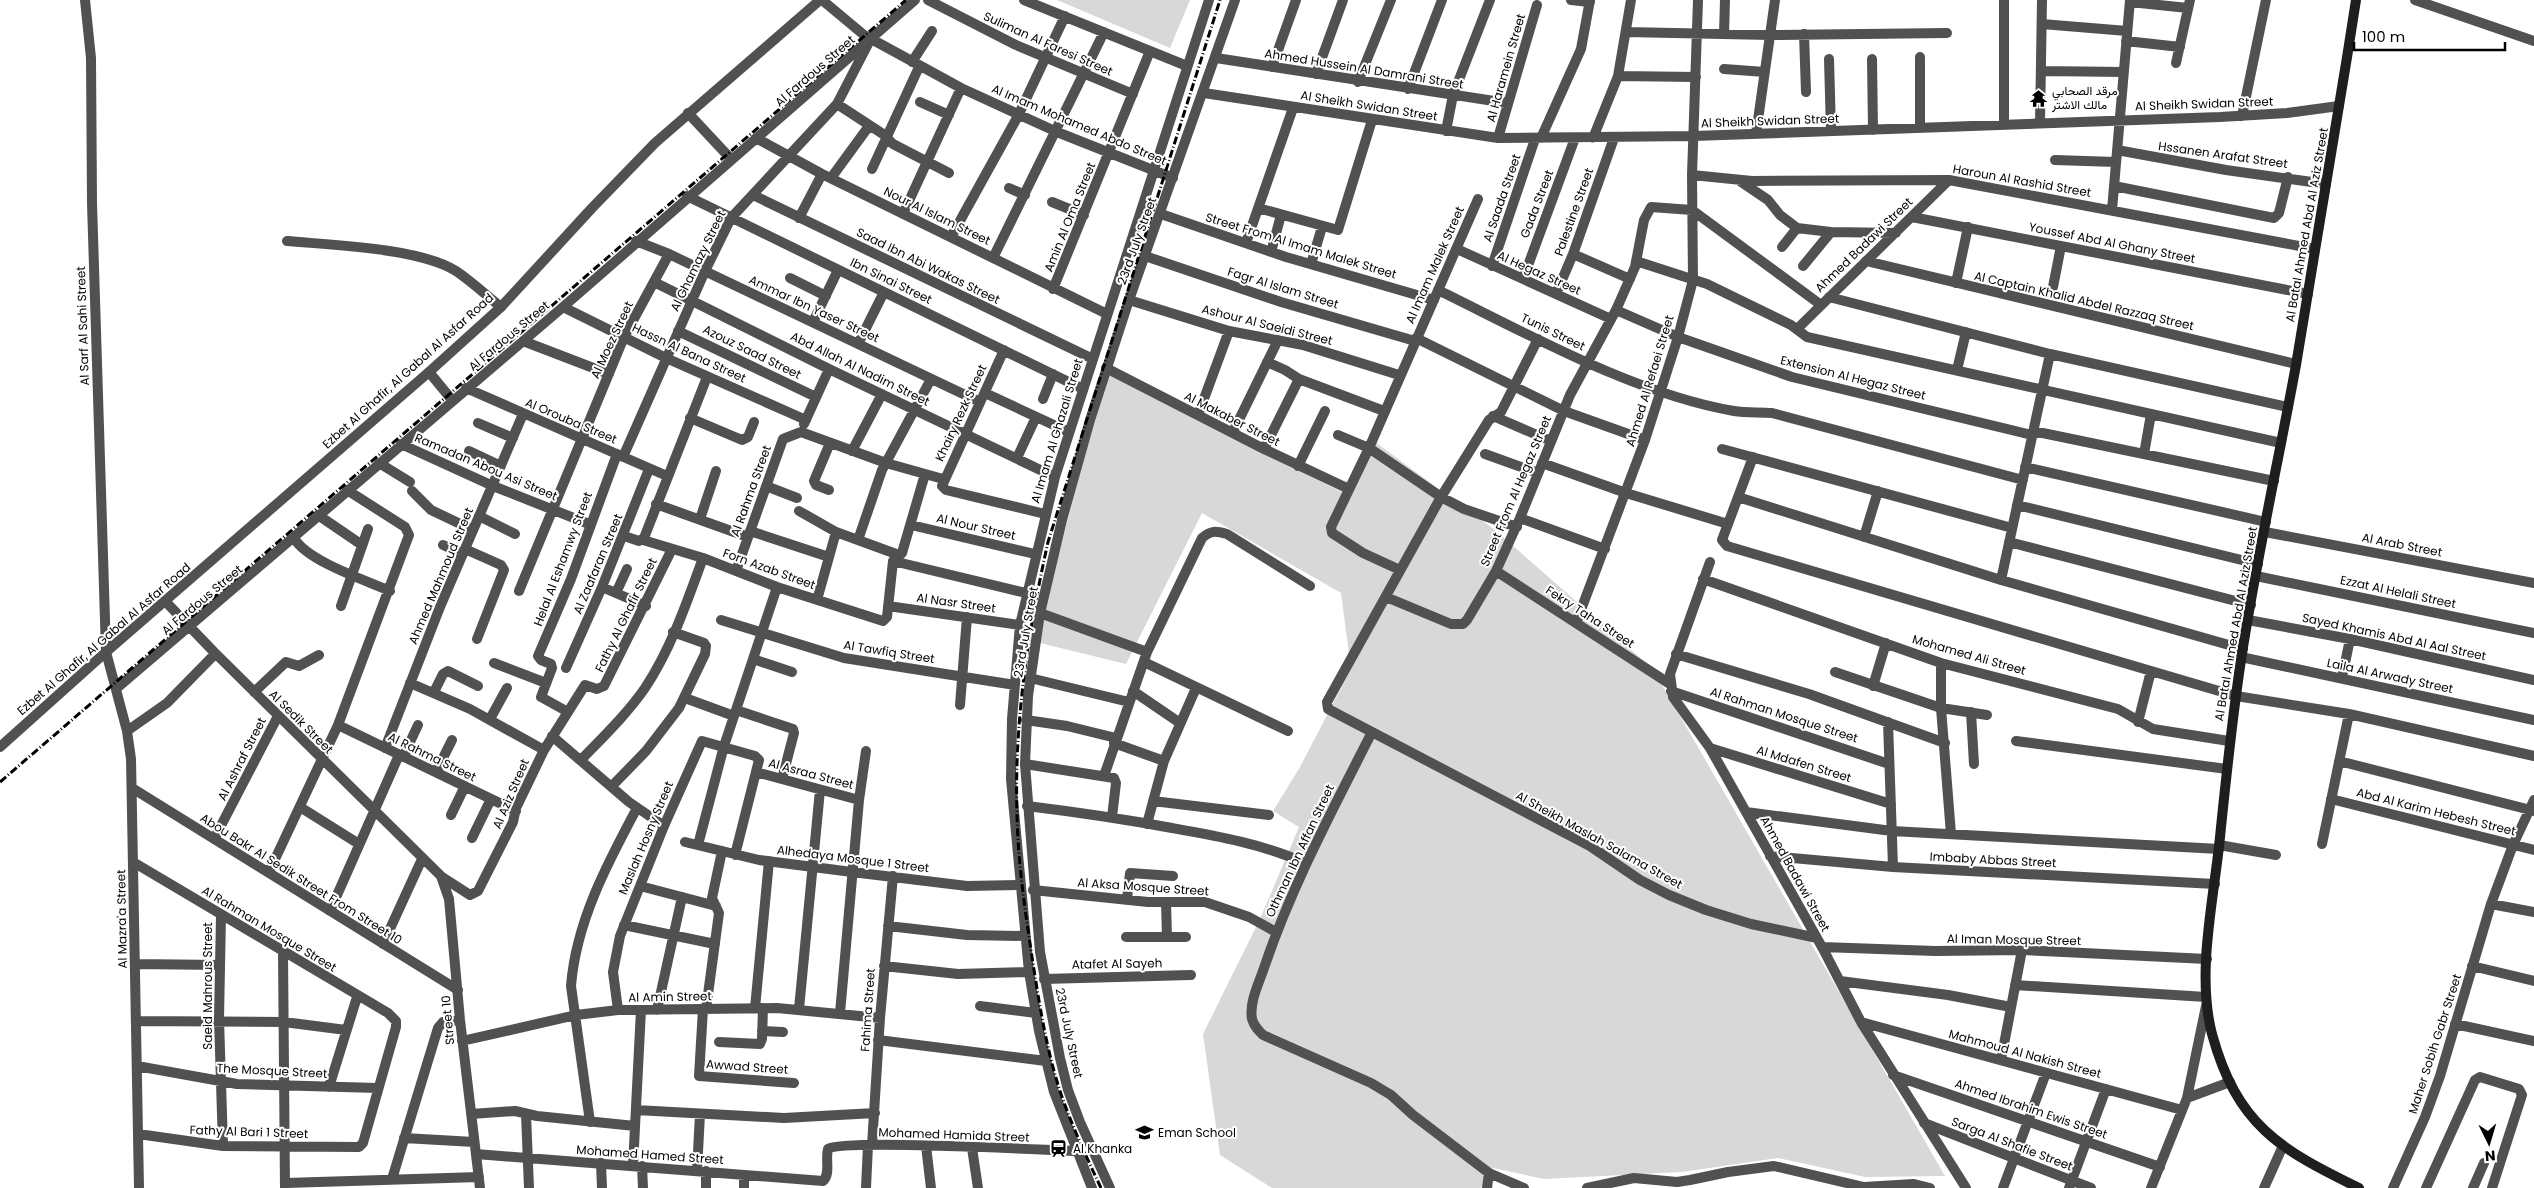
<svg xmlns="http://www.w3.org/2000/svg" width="2534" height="1188" viewBox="0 0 2534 1188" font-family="Poppins,Vazirmatn,sans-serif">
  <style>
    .green { fill: #d8d8d8 }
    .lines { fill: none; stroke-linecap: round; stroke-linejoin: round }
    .minor { stroke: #515151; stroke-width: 10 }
    .tertiary { stroke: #515151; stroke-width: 10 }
    .secondary { stroke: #1e1e1e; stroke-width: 10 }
    .rail { stroke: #000; stroke-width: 3; stroke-dasharray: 8 2.5 1 2.5; stroke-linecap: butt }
    .labels { text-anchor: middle; stroke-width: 4; stroke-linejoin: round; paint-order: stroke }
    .street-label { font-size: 12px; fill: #000; stroke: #fff }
    .poi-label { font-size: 12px; fill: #000; stroke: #fff; text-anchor: start }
  </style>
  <rect width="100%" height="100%" fill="#fff"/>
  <path class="green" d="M1057 0H1190L1170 48Z
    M1106 373 1348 495 1375 442 1495 530 1653 669 1945 1176 1865 1177 1778 1158 1682 1172 1544 1179 1493 1168 1481 1188H1272L1220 1155 1203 1034 1260 919 1299 827 1273 811 1300 767 1351 669 1341 593 1202 513 1126 664 1036 642Z"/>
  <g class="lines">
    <path class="minor" d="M822 0 864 35 961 88 1057 132 1173 178
      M928 0 1016 45 1133 94
      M1024 0 1187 66
      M1571 0 1590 2
      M2004 0V125
      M2415 0 2534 41
      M2130 2 2188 8
      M2042 24 2127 31
      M1626 32 1770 35 1947 33
      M1724 34 1725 0
      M1804 34 1806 92
      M2126 41 2180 47
      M868 44 837 104 883 134 893 144 949 173
      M1920 57V128
      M1216 58 1507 103
      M1829 59 1831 131
      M1872 59 1873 130
      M912 62 932 31
      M2176 63 2190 0
      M1272 67 1296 0
      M1724 69 1765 72
      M2041 71 2124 72
      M1316 74 1343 0
      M1618 76 1696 77
      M1358 82 1391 0
      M1408 89 1442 0
      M1204 93 1498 138 1694 136 2220 117 2287 113 2339 106
      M920 102 949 115
      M688 113 731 159
      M2242 116 2266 0
      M2040 123 2042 0
      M1446 131 1453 95 1490 0
      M1756 134 1775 0
      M756 138 822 174 1107 314
      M1498 138 1537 5
      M1541 138 1581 49 1590 0
      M1593 138 1618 76 1631 0
      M2117 150 2226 170 2326 184
      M2055 160 2116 162
      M872 169 919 67
      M1692 175 1752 181 1949 180 2315 249
      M831 178 869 126
      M1740 181 1768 200 1780 215 1797 228 1831 232 1896 233
      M2114 186 2274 218 2279 213 2288 177
      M1009 188 1025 195
      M753 195 1093 359
      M687 196 1083 389
      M1052 202 1084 215
      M1258 208 1338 230 1372 120
      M2112 210 2130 0
      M903 214 961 88
      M1161 214 1286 257 1434 300
      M1912 217 2308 294
      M799 218 822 174
      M951 237 1018 116 1065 16
      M287 241C331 245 420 248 456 271 471 281 486 295 501 307
      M636 241 669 254 980 402
      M1246 243 1293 108
      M1782 247 1797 228
      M1457 249 1611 319
      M1271 252 1281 215
      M1573 254 1630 279
      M1145 256 1281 302 1415 341
      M993 258 1104 32
      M1636 261 1707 284 1791 325 1807 337 2281 443
      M1866 261 2296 364
      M1311 264 1322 227
      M1492 266 1535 139
      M1803 266 1831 232
      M790 278 826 296
      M1523 279 1575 138
      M654 282 829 369 1055 477
      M1956 283 1968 227
      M2053 287 2061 246
      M1053 289 1150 51
      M1438 290C1528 334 1635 394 1734 411 1746 413 1759 412 1772 413L2023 480
      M1556 294 1573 254 1614 138
      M1829 297 2050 354 2288 407
      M1129 300 1229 331 1303 345 1399 375
      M563 307 666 358 806 420
      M1616 310 1678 337 1792 377 2032 435
      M813 322 838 270
      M1797 329 1949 180
      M678 331 816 397
      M1416 338 1564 411 1645 440
      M1538 339 1501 412 1489 420 1441 497 1327 702 1328 709 1590 846 1640 880 1669 895 1706 910 1751 924 1817 938
      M523 341 609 374
      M858 344 884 292
      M1004 350 942 486 946 490 1045 514
      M1267 362 1285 370 1299 379 1384 411
      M1106 368 1264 449 1349 489
      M1957 370 1966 332
      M429 372 452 400
      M466 388 667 476
      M985 393 1069 432
      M1043 399 1053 374
      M1198 415 1229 331
      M1493 416 1551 441
      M690 418 742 440 748 437 754 422
      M478 423 513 438
      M804 424 829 369
      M2033 431 2274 481
      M801 432 886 463 943 479
      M1233 432 1278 340
      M1338 435 1369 448 1441 497 1464 509 1517 527
      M401 444 493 486 589 524
      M1264 449 1299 379
      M1722 449 2012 528
      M469 451 501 466
      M852 451 882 394
      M1485 454 1538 473
      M2144 454 2151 414
      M623 457 705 271 731 218 837 104
      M1753 457 1722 540 1727 546 2236 696 2349 714 2534 756
      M1017 458 1036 417
      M379 463 410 482
      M1542 463 1626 493 1728 524
      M1298 466 1325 411
      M2025 467 2266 522
      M766 486 797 498
      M829 490 816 485 814 481 830 443
      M412 491 431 510 473 530
      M1738 497 2001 580 2243 649
      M656 504 748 537
      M2017 505 2258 564
      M799 511 836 532 899 555
      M318 515 362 545
      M479 516 515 534
      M1520 518 1605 549
      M700 519 716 471
      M911 525 1035 554
      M750 531 829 557
      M2265 532 2534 583
      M624 536 639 541 644 538 707 377
      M1864 537 1878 491
      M294 538C307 561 365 580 390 591
      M643 540 703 558 777 587 883 621 887 617 893 561 902 553 925 474
      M858 540 882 470 931 379
      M2009 542 2251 605
      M443 545 463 554
      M465 549 501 565 504 570 477 639
      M893 561 1026 593
      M1710 562 1670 674 1673 697 1710 748 1822 947 1861 1022 1966 1188
      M1400 570 1363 553 1332 533 1331 527 1369 448 1478 199
      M736 571 783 439 801 432
      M1496 571 1670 684
      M2256 576 2534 633
      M1703 579 1941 663 2118 709 2153 729 2229 741
      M2001 580 2050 354
      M602 587 646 606
      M519 591 624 337 669 254
      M616 593 627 569
      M1386 597 1451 624H1463L1467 620 1496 571 1520 518 1570 395 1616 310 1635 267 1644 220 1651 207 1692 210 1821 305
      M817 600 836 532
      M165 601 214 652 441 876 449 899 460 1020 480 1188
      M341 606 368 529
      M888 606 1020 625
      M1040 613 1147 652
      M721 620 844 658 1015 685
      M2248 620 2350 639 2534 680
      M1576 623 1645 440 1678 337 1693 280 1692 175 1698 0
      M106 652 127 731 131 759 139 1188
      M1676 654 1809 694 1945 743
      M2241 657 2534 720
      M753 659 792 672
      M1144 662 1288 731
      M494 663 546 683
      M1941 663V708L1951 834
      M566 668 602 587 649 469
      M1835 672 1941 708 1987 715
      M1030 678 1129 702
      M2342 678 2350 639
      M410 683 470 709 544 750
      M1873 686 1886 643
      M117 688 563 307 915 0
      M1133 691 1180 723
      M1671 691 1889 764
      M254 692 286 662 299 666 319 655
      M434 692 443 674 448 671 478 686
      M685 698 734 716
      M960 705 967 617
      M736 710 793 729 794 733 782 779
      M568 712 541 697 552 668 551 664 541 660 538 656 571 579 617 454
      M1971 712 1974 764
      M490 719 507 688
      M1026 720 1067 726 1116 738
      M1888 722 1893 867
      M2138 722 2151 671
      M338 725 516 811
      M127 731 167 703 215 654
      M1372 732C1333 809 1292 885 1264 968 1259 983 1249 1002 1252 1019 1254 1026 1258 1030 1263 1035L1371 1083 1391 1095 1413 1115 1489 1173 1524 1188
      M552 736 629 802 664 826
      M2016 741 2227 769
      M1114 743 1164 761
      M385 748 440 607 523 414
      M1710 748 1891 804
      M403 757 418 725
      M581 760C603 737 627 714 645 688 671 649 687 602 703 558
      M2339 761 2534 811
      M1025 764 1114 778 1116 783 1112 817
      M436 772 452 740
      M756 772 859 800
      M1104 776 1147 652 1202 538C1211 530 1216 531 1227 534L1310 586
      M612 786 646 751 679 708 705 654 706 646 704 643 673 632
      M132 788 458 990
      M2331 799 2534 850
      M1153 801 1269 815
      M1027 806C1076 812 1124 819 1172 828 1217 836 1263 844 1305 863
      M300 807 359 844
      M1746 812 1892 831 2219 849
      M451 815 465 786
      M1147 824 1164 761 1196 688
      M472 838 491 799
      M214 839 278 716
      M685 842 759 860 852 872 967 886 1019 885
      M2322 844 2349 714
      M698 845 724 746 777 587
      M2219 845 2276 855
      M1770 856 1893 867 2215 884
      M133 862 388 1013 396 1021V1027L363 1143 359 1147 223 1146 138 1134
      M269 872 338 725 409 535 405 527 347 490
      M442 877 470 895 478 891 513 822 516 808 544 750 585 685 597 689 604 686 672 549
      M640 886 716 906
      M1033 890 1148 902H1205L1249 917 1276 932
      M1127 899 1130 873 1173 876
      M1166 902 1167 937
      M2491 904 2534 912
      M330 911 399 755
      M221 915 219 1019 223 1146
      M624 925 715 944
      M888 926 967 935 1024 936
      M1126 937H1186
      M383 944 422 859
      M1822 947 1935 951 2022 950 2207 959
      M283 952 285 1188
      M135 964 220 965
      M884 966 958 974 1029 972
      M2472 966 2534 981
      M1044 979 1191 975
      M1840 981 1948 995 2011 1007
      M2015 985 2206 997
      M980 1006 1036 1013
      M755 1008 769 861
      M703 1009 699 1076 794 1083
      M706 1009 719 913 712 898 722 851
      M799 1009 820 790
      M618 1010 613 972 620 936 664 826 702 741 755 756 759 760 735 855
      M657 1010 682 897
      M840 1013 859 800 866 751
      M136 1021 284 1022 346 1030
      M1861 1022 2182 1110
      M2455 1024 2534 1041
      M762 1031 783 1032
      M878 1040 1046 1061
      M462 1041 576 1015 618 1010 777 1008 880 1018
      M719 1042 760 1044 762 1039 763 1008
      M2001 1060 2022 950
      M137 1066 237 1084 378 1088
      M1893 1075 2160 1167
      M329 1087 357 997
      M2187 1098 2230 1082
      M636 1110 784 1118 875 1113
      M471 1114 515 1111 537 1116 635 1126
      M526 1114 529 1188
      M590 1122 571 986C576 922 607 864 637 808
      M1924 1123 2091 1188
      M404 1138 474 1142
      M872 1145 880 1018 893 876
      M926 1146 931 1188
      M972 1148 978 1188
      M476 1154 823 1181C831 1174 825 1159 828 1149 843 1139 1043 1150 1076 1151
      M601 1163 602 1188
      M633 1166 641 1010
      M642 1166 643 1188
      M697 1171 700 1114
      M706 1171V1188
      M744 1175V1188
      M392 1179 438 1028 443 1022 460 1020
      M286 1183 479 1177
      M866 1188 868 1145
      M1092 1188 1054 1092 1039 1031 1029 972 1011 779 1012 719 1020 625 1055 477 1209 0
      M1487 1188 1489 1173
      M1587 1188 1634 1178 1677 1182 1690 1180 1728 1172 1774 1166 1864 1187 1914 1184 1930 1188
      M2003 1188 2046 1073
      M2069 1188 2106 1089
      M2151 1188 2187 1098 2206 1006
      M2264 1188 2282 1148
      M2393 1188 2425 1117 2440 1076 2491 904 2513 845 2534 800
      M2426 1188 2475 1080 2480 1077 2519 1089 2522 1095 2492 1188
      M2473 1188 2484 1163"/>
    <path class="tertiary" d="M85 0 91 58 92 203 106 652
      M0 747 106 652 429 372 501 307 592 208 655 143 820 0
      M1110 1188 1080 1122 1068 1090 1060 1058 1040 952 1025 764 1028 696 1040 613 1062 520 1090 420 1129 300 1235 0"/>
    <path class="secondary" d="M2356 0C2337 122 2317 244 2296 365 2278 463 2256 561 2241 660 2232 719 2226 778 2220 837 2214 899 2196 973 2212 1034 2237 1125 2279 1149 2359 1188"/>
    <path class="rail" d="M0 782 906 0
      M1101 1188C1086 1156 1071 1124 1060 1091 1046 1048 1039 1002 1032 957 1025 910 1018 863 1017 815 1014 722 1028 632 1048 542L1220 0"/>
  </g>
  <defs>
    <symbol id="temple-bare" viewBox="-9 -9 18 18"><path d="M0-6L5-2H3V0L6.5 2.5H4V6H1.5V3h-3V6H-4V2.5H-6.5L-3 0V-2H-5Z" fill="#000" stroke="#fff" stroke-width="2.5" paint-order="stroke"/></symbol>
    <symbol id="school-bare" viewBox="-9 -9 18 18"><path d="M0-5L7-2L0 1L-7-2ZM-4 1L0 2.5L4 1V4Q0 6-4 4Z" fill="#000" stroke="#fff" stroke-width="2.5" paint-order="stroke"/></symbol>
    <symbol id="station-bare" viewBox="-9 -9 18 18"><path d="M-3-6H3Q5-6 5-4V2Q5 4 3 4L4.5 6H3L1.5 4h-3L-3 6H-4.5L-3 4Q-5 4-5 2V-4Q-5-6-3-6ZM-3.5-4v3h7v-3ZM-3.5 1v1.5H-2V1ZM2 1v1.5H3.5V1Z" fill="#000" stroke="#fff" stroke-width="2.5" paint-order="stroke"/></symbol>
  </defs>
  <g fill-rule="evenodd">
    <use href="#temple-bare" x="2026" y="86" width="25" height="25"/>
    <use href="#school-bare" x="1132" y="1120" width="25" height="25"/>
    <use href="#station-bare" x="1046" y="1136" width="25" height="25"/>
  </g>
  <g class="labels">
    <g class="street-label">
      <text transform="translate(1048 44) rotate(24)" y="4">Suliman Al Faresi Street</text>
      <text transform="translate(1506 68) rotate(-74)" y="4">Al Haramein Street</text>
      <text transform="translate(1364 69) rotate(9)" y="4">Ahmed Hussein Al Damrani Street</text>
      <text transform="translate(815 71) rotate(-41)" y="4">Al Fardous Street</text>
      <text transform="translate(2204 104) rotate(-2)" y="4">Al Sheikh Swidan Street</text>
      <text transform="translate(1369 106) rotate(9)" y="4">Al Sheikh Swidan Street</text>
      <text transform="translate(1770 121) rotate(-2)" y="4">Al Sheikh Swidan Street</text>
      <text transform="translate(1079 125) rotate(23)" y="4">Al Imam Mohamed Abdo Street</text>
      <text transform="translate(2223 155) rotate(8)" y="4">Hssanen Arafat Street</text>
      <text transform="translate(2022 181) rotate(10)" y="4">Haroun Al Rashid Street</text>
      <text transform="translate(1502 198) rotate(-71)" y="4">Al Saada Street</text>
      <text transform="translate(1537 204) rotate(-69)" y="4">Gada Street</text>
      <text transform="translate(1574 212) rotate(-70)" y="4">Palestine Street</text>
      <text transform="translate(937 216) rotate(26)" y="4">Nour Al Islam Street</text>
      <text transform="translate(1070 217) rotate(-68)" y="4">Amin Al Oma Street</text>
      <text transform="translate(2307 225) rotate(-80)" y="4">Al Batal Ahmed Abd Al Aziz Street</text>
      <text transform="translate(1137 241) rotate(-70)" y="4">23rd July Street</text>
      <text transform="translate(2112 243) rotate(11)" y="4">Youssef Abd Al Ghany Street</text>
      <text transform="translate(1864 245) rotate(-44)" y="4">Ahmed Badawi Street</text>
      <text transform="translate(1301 246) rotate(17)" y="4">Street From Al Imam Malek Street</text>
      <text transform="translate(698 261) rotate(-64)" y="4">Al Ghamazy Street</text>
      <text transform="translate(1435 265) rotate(-66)" y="4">Al Imam Malek Street</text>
      <text transform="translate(928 266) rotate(26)" y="4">Saad Ibn Abi Wakas Street</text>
      <text transform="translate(1539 273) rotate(24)" y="4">Al Hegaz Street</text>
      <text transform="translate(891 281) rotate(26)" y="4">Ibn Sinai Street</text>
      <text transform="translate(1283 288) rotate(17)" y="4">Fagr Al Islam Street</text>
      <text transform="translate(2084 301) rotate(13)" y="4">Al Captain Khalid Abdel Razzaq Street</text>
      <text transform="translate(814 309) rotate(25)" y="4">Ammar Ibn Yaser Street</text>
      <text transform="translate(1267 325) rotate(14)" y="4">Ashour Al Saeidi Street</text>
      <text transform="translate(83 326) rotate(-92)" y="4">Al Sarf Al Sahi Street</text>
      <text transform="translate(1553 332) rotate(26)" y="4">Tunis Street</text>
      <text transform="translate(509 336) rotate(-40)" y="4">Al Fardous Street</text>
      <text transform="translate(612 340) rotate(-65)" y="4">Al Moez Street</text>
      <text transform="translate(752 352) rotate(26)" y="4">Azouz Saad Street</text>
      <text transform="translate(689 353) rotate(25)" y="4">Hassn Al Bana Street</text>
      <text transform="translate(860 369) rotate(26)" y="4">Abd Allah Al Nadim Street</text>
      <text transform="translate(408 371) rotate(-42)" y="4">Ezbet Al Ghafir, Al Gabal Al Asfar Road</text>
      <text transform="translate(1853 378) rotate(14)" y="4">Extension Al Hegaz Street</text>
      <text transform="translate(1650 381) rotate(-73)" y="4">Ahmed Al Refaei Street</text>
      <text transform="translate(961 413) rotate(-65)" y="4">Khairy Rezk Street</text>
      <text transform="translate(1232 419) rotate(27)" y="4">Al Makaber Street</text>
      <text transform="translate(571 421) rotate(23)" y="4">Al Orouba Street</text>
      <text transform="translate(1057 431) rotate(-73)" y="4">Al Imam Al Ghazali Street</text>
      <text transform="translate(486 467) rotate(23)" y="4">Ramadan Abou Asi Street</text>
      <text transform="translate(751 491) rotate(-70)" y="4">Al Rahma Street</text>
      <text transform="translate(1516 491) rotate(-67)" y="4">Street From Al Hegaz Street</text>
      <text transform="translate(976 527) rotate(13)" y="4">Al Nour Street</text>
      <text transform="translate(2402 545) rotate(11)" y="4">Al Arab Street</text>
      <text transform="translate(563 559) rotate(-69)" y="4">Helal Al Eshamwy Street</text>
      <text transform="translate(598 564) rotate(-67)" y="4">Al Zaafaran Street</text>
      <text transform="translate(769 569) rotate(20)" y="4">Forn Azab Street</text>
      <text transform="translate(441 576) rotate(-67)" y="4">Ahmed Mahmoud Street</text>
      <text transform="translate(2398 592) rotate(12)" y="4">Ezzat Al Helali Street</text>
      <text transform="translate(202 600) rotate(-40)" y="4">Al Fardous Street</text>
      <text transform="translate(956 603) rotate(8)" y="4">Al Nasr Street</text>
      <text transform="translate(626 615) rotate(-64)" y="4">Fathy Al Ghafir Street</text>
      <text transform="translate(1590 617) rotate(33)" y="4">Fekry Taha Street</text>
      <text transform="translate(2236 624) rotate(-80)" y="4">Al Batal Ahmed Abd Al Aziz Street</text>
      <text transform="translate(1026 632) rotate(-80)" y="4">23rd July Street</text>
      <text transform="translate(2394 637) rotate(12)" y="4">Sayed Khamis Abd Al Aal Street</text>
      <text transform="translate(104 639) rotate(-41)" y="4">Ezbet Al Ghafir, Al Gabal Al Asfar Road</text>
      <text transform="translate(889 652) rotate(9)" y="4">Al Tawfiq Street</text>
      <text transform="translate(1969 655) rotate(16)" y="4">Mohamed Ali Street</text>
      <text transform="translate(2390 676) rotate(12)" y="4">Laila Al Arwady Street</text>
      <text transform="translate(1784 715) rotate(18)" y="4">Al Rahman Mosque Street</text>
      <text transform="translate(301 722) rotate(45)" y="4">Al Sedik Street</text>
      <text transform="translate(432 757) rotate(26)" y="4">Al Rahma Street</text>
      <text transform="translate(242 759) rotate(-63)" y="4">Al Ashraf Street</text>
      <text transform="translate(1804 764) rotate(17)" y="4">Al Mdafen Street</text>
      <text transform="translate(811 774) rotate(15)" y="4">Al Asraa Street</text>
      <text transform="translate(511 794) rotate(-67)" y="4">Al Aziz Street</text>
      <text transform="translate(2436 812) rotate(14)" y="4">Abd Al Karim Hebesh Street</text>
      <text transform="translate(646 838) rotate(-67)" y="4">Maslah Hosny Street</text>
      <text transform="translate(1599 840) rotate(29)" y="4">Al Sheikh Maslah Salama Street</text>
      <text transform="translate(1300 851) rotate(-65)" y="4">Othman Ibn Affan Street</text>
      <text transform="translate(853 859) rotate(7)" y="4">Alhedaya Mosque 1 Street</text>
      <text transform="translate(1993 860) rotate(3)" y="4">Imbaby Abbas Street</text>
      <text transform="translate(1795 874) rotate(61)" y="4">Ahmed Badawi Street</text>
      <text transform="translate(301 879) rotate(32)" y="4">Abou Bakr Al Sedik Street From Street 10</text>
      <text transform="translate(1143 887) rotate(4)" y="4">Al Aksa Mosque Street</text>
      <text transform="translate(122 919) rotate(-91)" y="4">Al Mazra'a Street</text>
      <text transform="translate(269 929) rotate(31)" y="4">Al Rahman Mosque Street</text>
      <text transform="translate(2014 940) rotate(1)" y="4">Al Iman Mosque Street</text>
      <text transform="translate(1117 964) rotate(-1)" y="4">Atafet Al Sayeh</text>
      <text transform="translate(208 986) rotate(-90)" y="4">Saeid Mahrous Street</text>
      <text transform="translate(670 997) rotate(-1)" y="4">Al Amin Street</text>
      <text transform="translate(868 1010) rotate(-86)" y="4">Fahima Street</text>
      <text transform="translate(448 1020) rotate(-95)" y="4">Street 10</text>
      <text transform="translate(1069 1033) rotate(78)" y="4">23rd July Street</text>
      <text transform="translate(2435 1044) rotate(-72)" y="4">Maher Sobih Gabr Street</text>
      <text transform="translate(2025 1054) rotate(15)" y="4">Mahmoud Al Nakish Street</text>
      <text transform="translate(747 1067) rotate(4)" y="4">Awwad Street</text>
      <text transform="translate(272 1071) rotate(3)" y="4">The Mosque Street</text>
      <text transform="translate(2031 1109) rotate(19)" y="4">Ahmed Ibrahim Ewis Street</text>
      <text transform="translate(249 1132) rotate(2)" y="4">Fathy Al Bari 1 Street</text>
      <text transform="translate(954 1135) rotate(2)" y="4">Mohamed Hamida Street</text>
      <text transform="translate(2012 1144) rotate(21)" y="4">Sarga Al Shafie Street</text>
      <text transform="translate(650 1155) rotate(4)" y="4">Mohamed Hamed Street</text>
    </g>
    <g class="poi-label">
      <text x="2052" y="95">مرقد الصحابي<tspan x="2052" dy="14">مالك الاشتر</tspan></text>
      <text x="1158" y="1137">Eman School</text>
      <text x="1073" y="1153">Al Khanka</text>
    </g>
  </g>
  <g transform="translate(2489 1143) rotate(175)" stroke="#ffffff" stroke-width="4" paint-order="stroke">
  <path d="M0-4L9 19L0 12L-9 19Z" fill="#000000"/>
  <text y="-8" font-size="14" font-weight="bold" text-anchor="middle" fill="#000000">N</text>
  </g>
  <path d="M2354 42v8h151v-8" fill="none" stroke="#000000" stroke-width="2.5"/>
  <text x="2362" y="42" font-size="15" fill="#000000" stroke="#ffffff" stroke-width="4" paint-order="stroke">100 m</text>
</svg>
